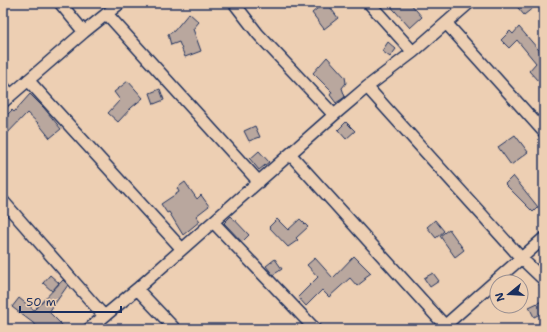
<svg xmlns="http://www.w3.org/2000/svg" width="547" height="332" viewBox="0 0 547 332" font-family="'Shantell Sans',sans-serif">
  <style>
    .building { fill: #b9a79e; stroke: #1b2f5e }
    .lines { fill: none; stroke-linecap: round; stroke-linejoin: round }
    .minor-casing { stroke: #1b2f5e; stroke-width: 14 }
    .minor { stroke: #edcfb3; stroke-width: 11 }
  </style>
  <rect width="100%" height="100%" fill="#edcfb3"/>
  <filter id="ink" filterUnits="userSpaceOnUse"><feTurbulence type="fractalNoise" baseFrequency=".025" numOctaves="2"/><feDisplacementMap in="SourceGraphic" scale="8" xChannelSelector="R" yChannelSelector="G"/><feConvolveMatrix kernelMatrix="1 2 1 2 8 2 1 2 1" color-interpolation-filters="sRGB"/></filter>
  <g filter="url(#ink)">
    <path class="building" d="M324 3H327L338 18 324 29 312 13Z
      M388 3H410L422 17 410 28Z
      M514 3H539L524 15Z
      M189 13 199 22 193 29 201 51 185 57 179 42 171 45 168 34 174 31Z
      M519 27 544 56V75L538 81 529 71 536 63 517 40 509 48 501 40 510 31 513 34Z
      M388 42 396 49 390 57 382 51Z
      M327 57 345 77 346 83 342 88 345 97 336 103 330 95 332 92 313 73Z
      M128 81 143 98 131 108 118 122 108 113 120 100 114 92Z
      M160 89 164 100 154 104 150 93Z
      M30 94 44 108 61 129 50 138 38 123 27 113 3 138V119L12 110 14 112Z
      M346 122 355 131 346 139 338 130Z
      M255 126 260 137 249 141 244 131Z
      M515 135 528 152 511 165 498 147Z
      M259 151 269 162 259 170 250 159Z
      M513 176 538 207 533 212 505 184Z
      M185 182 197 199 201 195 209 206 196 216 200 221 183 235 169 212 167 213 161 204 179 192 177 188Z
      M231 216 249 235 242 242 224 223Z
      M277 219 288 230 300 219 308 227 296 238 298 240 288 247 269 227Z
      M435 220 444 231 436 238 427 227Z
      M449 229 464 250 455 257 440 236Z
      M354 256 371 273 364 278 366 279 357 286 350 278 329 297 322 290 306 306 298 297 318 277 307 265 315 258 333 278Z
      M275 259 282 269 273 275 266 266Z
      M433 273 439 281 430 287 424 278Z
      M50 275 59 283 52 291 43 283Z
      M63 280 68 285 49 312 66 329H41L12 307 19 298 34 310Z
      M544 300V312L534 317 529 307Z"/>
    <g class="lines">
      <defs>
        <path id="minor" d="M60 3 84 32
          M234 3 258 34 334 115
          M369 3 413 52
          M107 14 259 182
          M446 23 544 132
          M28 80 182 249
          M3 86 10 95
          M367 87 521 258 544 280
          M3 102 84 32 120 3
          M290 154 448 329
          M3 201 104 316
          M213 222 315 329
          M137 289 175 329
          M89 329 137 289 334 115 367 87 413 52 469 3
          M441 329 544 238"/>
      </defs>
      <use href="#minor" class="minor-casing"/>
      <use href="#minor" class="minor"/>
    </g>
  </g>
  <rect width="547" height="332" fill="none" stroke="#edcfb3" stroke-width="16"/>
  <rect x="8" y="8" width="531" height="316" fill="none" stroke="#1b2f5e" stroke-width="1.5" filter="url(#ink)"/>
  <g transform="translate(509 294) rotate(252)"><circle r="19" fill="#edcfb3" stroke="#998f91"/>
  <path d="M0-3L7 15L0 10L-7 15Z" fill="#1b2f5e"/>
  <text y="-6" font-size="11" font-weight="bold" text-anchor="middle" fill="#1b2f5e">N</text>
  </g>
  <path d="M20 306v6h101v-6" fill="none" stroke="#1b2f5e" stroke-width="2"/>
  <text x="26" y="306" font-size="12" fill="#1b2f5e" stroke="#edcfb3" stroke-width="3" paint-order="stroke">50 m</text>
</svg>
